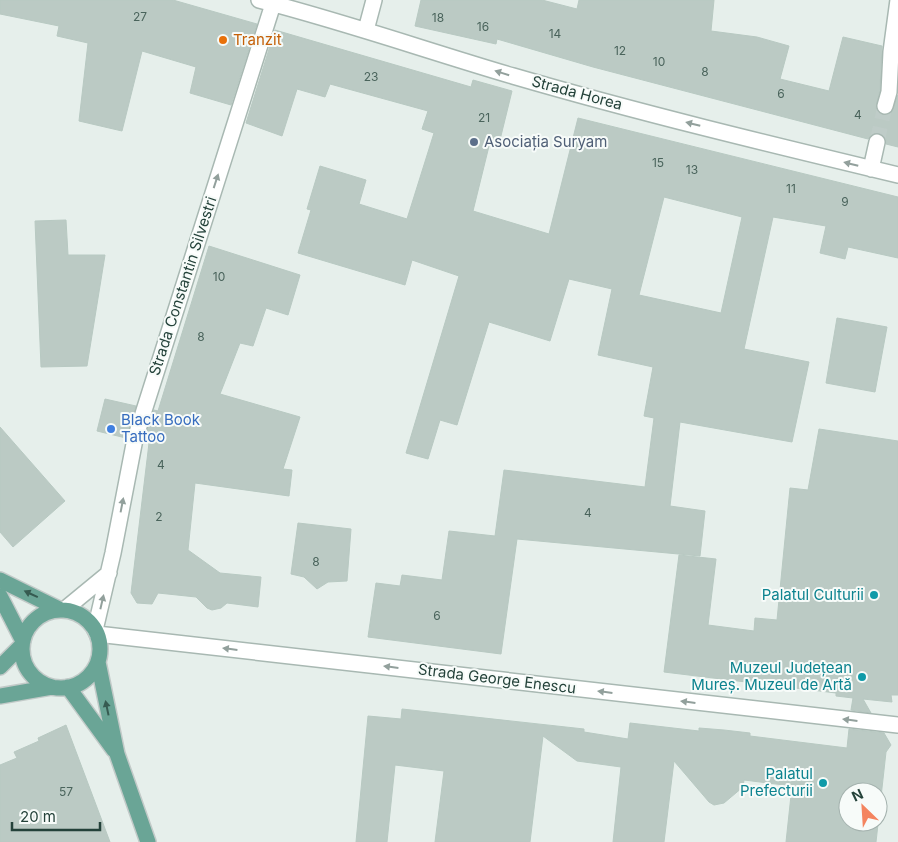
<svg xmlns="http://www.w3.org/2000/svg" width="898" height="842" viewBox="0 0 898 842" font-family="Inter,sans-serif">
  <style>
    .building { fill: #bbcac4; stroke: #b8c9c2; fill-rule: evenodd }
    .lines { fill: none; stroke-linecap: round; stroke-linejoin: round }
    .minor-tunnel { stroke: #bfccc8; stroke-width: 15; stroke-dasharray: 15 8; stroke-linecap: butt }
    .minor-casing { stroke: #a8b8b2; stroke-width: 18 }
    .major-casing { stroke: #c2cac8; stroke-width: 18 }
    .minor { stroke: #fff; stroke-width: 15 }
    .major { stroke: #6aa596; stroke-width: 15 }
    .oneway { fill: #92a09c }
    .oneway2 { fill: #365b51 }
    .food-dot { fill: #e8710a; stroke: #f7fbf9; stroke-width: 2 }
    .service-dot { fill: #5c6f8a; stroke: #f7fbf9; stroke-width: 2 }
    .shop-dot { fill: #3f7fe0; stroke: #f7fbf9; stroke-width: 2 }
    .culture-dot { fill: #0f9aa8; stroke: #f7fbf9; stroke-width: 2 }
    .labels { text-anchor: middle; stroke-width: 4; stroke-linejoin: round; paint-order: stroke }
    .number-label { font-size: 12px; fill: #4a645c }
    .food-label { font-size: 15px; fill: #c56008; stroke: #f7fbf9; text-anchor: start }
    .street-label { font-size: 15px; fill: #24423a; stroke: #f7fbf9 }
    .service-label { font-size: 15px; fill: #4e5e75; stroke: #f7fbf9; text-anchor: start }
    .shop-label { font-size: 15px; fill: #366cbe; stroke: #f7fbf9; text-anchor: start }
    .culture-label { font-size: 15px; fill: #0d838f; stroke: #f7fbf9; text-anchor: end }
  </style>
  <rect width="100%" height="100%" fill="#e6efeb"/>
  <path class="building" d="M0 0H173L257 24 231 105 190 93 196 67 142 51 122 131 79 121 88 43 57 36 59 26 0 14Z
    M421 0H542L577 9 579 0H714L711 31 757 37 789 46 780 79 829 91 843 37 882 46 880 90 876 108 882 115 891 113 898 95V147L886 144V139L879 133H874L868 139 593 67 497 39 496 44 415 26Z
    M275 30 471 87 473 80 512 91 499 144 490 142 473 211 549 234 578 118 898 197V258L848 247 845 259 820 253 826 226 773 217 744 349 809 362 792 442 680 422 670 506 705 511 700 556 517 539 501 654 368 637 376 583 400 586 402 575 442 580 449 531 495 536 504 470 645 487 654 418 644 416 653 367 598 355 612 289 569 279 550 341 489 322 457 425 440 420 428 459 406 453 459 276 412 260 405 285 298 253 311 210 307 209 320 166 366 180 359 204 407 219 434 133 422 129 428 111 330 84 325 97 297 89 282 136 246 123ZM664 197 742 217 721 313 639 295Z
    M66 220 68 255H105L87 366 41 367 35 221Z
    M209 246 300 275 288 315 266 308 253 346 240 343 220 394 300 417 283 469 292 470 289 496 195 483 188 550 220 573 261 577 258 607 227 603 221 608 212 610 207 608 196 597 158 593 152 604 137 603 131 593 149 443 144 441 154 410 158 411Z
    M837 318 887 327 875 392 826 383Z
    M105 399 136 406 126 438 97 431Z
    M0 427 65 501 13 547 0 532Z
    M819 429 898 441V695H891L892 702 863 699 871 713 851 710 853 698 836 696V693L664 672 679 555 716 559 708 625 754 631 755 618 777 620 790 488 808 490Z
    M298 523 351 529 347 581 328 582 317 589 304 577 291 574Z
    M402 709 584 729V732L628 739 630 723 699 731V728L724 730 750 733V736L847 748 849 729 884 733 891 745 886 752 876 842H786L792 786 744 780 743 787 724 803 714 805 709 802 674 761 664 842H613L621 767 577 761 543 736 530 842H435L444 771 395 765 387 842H356L368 716 401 719ZM848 792H878V822H848Z
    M66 725 110 842H0V765L17 758 14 752 39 741 38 738Z"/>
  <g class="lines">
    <path class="minor-tunnel" d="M877 142 885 106"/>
    <defs>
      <path id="minor" d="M259 0C345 22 428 51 513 76 640 113 769 144 898 175
        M366 30 374 0
        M885 106 889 92 891 52 898 0
        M871 169 877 142
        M64 610 109 573
        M95 630 113 553 135 439 273 4
        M97 634 898 725"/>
      <path id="major" d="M0 580 61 610
        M0 596 23 641
        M22 649a39 39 0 1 1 78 0a39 39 0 1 1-78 0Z
        M98 662 117 754 148 842
        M0 667 22 645
        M68 687 114 750
        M0 696 52 687"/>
    </defs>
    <use href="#minor" class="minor-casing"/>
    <use href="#major" class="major-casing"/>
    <use href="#minor" class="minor"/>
    <use href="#major" class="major"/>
  </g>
  <defs><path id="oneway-solid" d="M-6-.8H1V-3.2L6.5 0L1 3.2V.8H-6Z" transform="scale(1.25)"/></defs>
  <g class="oneway">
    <use href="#oneway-solid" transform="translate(502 73) rotate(-163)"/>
    <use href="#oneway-solid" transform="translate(693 124) rotate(-166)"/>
    <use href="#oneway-solid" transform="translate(851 164) rotate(-166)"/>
    <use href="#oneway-solid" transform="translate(216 181) rotate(-72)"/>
    <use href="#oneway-solid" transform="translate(122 505) rotate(-79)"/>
    <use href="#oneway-solid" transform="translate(102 602) rotate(-77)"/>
    <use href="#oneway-solid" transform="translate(230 649) rotate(-173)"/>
    <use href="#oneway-solid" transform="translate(391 667) rotate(-173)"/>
    <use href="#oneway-solid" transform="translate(605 692) rotate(-173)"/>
    <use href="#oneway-solid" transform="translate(688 702) rotate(-173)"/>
    <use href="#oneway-solid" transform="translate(850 720) rotate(-173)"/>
  </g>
  <g class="oneway2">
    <use href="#oneway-solid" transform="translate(31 594) rotate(-155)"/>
    <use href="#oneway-solid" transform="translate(107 708) rotate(-102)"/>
  </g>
  <circle class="food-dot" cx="223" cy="40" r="5"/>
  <circle class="service-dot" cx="474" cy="142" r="5"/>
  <circle class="shop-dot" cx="111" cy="429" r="5"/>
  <g class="culture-dot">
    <circle cx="874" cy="595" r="5"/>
    <circle cx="862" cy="677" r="5"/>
    <circle cx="823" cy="783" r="5"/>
  </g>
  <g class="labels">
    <g class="number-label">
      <text x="140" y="21">27</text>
      <text x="438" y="22">18</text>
      <text x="483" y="31">16</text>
      <text x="555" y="38">14</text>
      <text x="620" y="55">12</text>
      <text x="659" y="66">10</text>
      <text x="705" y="76">8</text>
      <text x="371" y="81">23</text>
      <text x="781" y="98">6</text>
      <text x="858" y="119">4</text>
      <text x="484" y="122">21</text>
      <text x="658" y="167">15</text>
      <text x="692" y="174">13</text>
      <text x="791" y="193">11</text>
      <text x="845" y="206">9</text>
      <text x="219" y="281">10</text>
      <text x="201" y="341">8</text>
      <text x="161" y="469">4</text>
      <text x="588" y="517">4</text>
      <text x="159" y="521">2</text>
      <text x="316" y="566">8</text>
      <text x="437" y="620">6</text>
      <text x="66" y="796">57</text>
    </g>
    <g class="food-label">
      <text x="233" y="45">Tranzit</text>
    </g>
    <g class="street-label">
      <text transform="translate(577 93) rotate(15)" y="5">Strada Horea</text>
      <text transform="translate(183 286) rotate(-72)" y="5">Strada Constantin Silvestri</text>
      <text transform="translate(497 679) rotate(7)" y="5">Strada George Enescu</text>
    </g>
    <g class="service-label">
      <text x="484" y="147">Asociația Suryam</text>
    </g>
    <g class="shop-label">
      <text x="121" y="425">Black Book<tspan x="121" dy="17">Tattoo</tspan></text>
    </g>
    <g class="culture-label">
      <text x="864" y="600">Palatul Culturii</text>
      <text x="852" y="673">Muzeul Județean<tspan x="852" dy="17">Mureș. Muzeul de Artă</tspan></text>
      <text x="813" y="779">Palatul<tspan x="813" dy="17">Prefecturii</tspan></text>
    </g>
  </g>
  <g transform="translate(863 807) rotate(335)"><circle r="24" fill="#f7fbf9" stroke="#a3b1ad"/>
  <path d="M0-4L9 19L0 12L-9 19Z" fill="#f4845f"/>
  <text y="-8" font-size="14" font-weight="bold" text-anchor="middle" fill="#24423a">N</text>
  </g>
  <path d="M12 822v8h88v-8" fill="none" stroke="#24423a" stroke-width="2.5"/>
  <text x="20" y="822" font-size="15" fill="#24423a" stroke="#f7fbf9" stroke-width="4" paint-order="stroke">20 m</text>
</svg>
